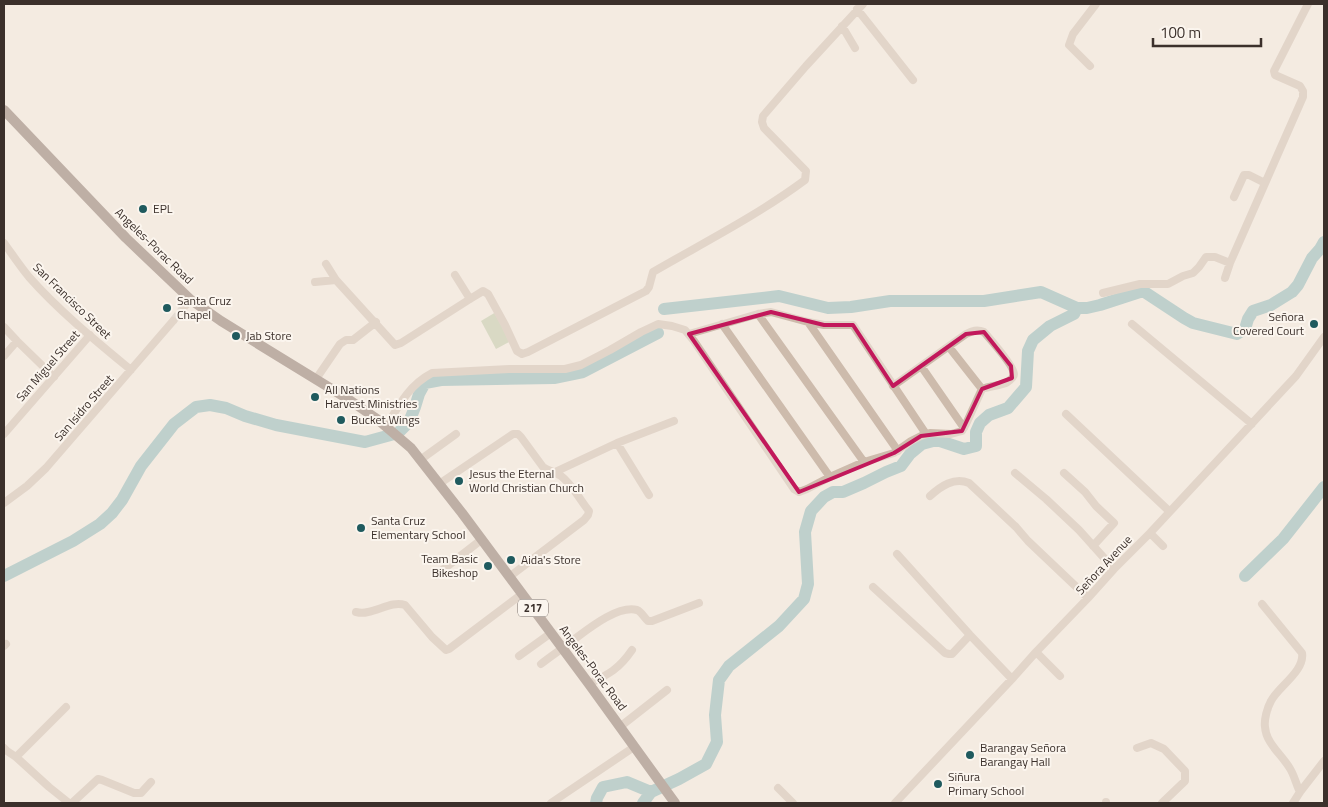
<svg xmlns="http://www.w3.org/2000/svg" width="1328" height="807" viewBox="0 0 1328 807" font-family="'Titillium Web',sans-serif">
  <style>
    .green { fill: #b8c4a0 }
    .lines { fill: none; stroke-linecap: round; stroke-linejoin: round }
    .river { stroke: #7fb0b2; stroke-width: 12 }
    .minor-tunnel { stroke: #cfc6bd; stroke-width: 8; stroke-dasharray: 8 4; stroke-linecap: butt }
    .minor { stroke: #cdbbac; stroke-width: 8 }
    .major { stroke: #7d675c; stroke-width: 10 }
    .marked { fill: none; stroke: #c2185b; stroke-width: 4; stroke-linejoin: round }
    .poi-dot { fill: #1f5a5e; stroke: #fbf5ee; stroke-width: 2 }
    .labels { text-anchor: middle; stroke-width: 4; stroke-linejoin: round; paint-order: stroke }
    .shield { fill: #fbf5ee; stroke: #756b66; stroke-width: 1 }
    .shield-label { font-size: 11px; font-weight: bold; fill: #3b302b }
    .poi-label { font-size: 12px; fill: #3b302b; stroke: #fbf5ee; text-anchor: start }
    .street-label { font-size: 12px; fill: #3b302b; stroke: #fbf5ee }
  </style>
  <rect width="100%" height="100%" fill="#f4ebe1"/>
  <path class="green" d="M496 312 511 341 496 349 481 321Z"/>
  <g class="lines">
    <path class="river" d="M664 309 779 296 828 308 851 307 890 301H984L1041 292 1077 308
      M4 576 73 541 100 524 112 513 122 500 141 466 174 424 196 407 210 405 226 408 245 416 276 425 365 442 398 433 409 422 415 407 419 394 425 383 441 380 554 378 583 372 658 333
      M1245 576 1283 539 1324 487
      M596 803 597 798 603 787 627 782 651 792 679 779 706 764 717 742 715 715 719 680 729 666 779 626 804 599 808 584 805 532 811 511 824 497 833 492H843L864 483 886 472 901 466 910 454 922 444 937 440 964 449 976 446V432L980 423 989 415 1008 408 1026 387 1028 351 1033 340 1050 326 1074 314 1077 308H1087L1100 305 1143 291 1184 318 1193 323 1237 334 1245 329 1248 319 1253 311 1271 305 1292 292 1298 285 1312 258 1320 249 1324 242
      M643 803 651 792"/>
    <path class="minor-tunnel" d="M173 321 184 307"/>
    <path class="minor" d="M857 9 913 80
      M842 26 855 48
      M1090 66 1069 45 1073 34 1096 4
      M1234 197 1244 175H1249L1265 183
      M4 243C12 254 20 266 29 277 59 311 96 341 131 370
      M326 264 336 280 395 345 401 343 470 299 483 291 488 294 505 325 517 351 522 354 528 352 646 291 649 287 653 272C703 243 758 215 805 180L806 171 764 128 762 122 763 116 806 66 863 4
      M455 275 470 299
      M1225 278 1230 263 1303 97V91L1300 86 1275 75 1274 71 1308 4
      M315 282 336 280
      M1103 293 1140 284H1168L1183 276 1193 273 1199 267 1206 257H1215L1230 263
      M184 307 191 300
      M758 314 864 462
      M808 322 898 451
      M722 324 830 477
      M1132 324 1252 424
      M4 327 17 341 54 377
      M689 334 758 314 771 312 808 322 824 325H853L926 434
      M949 347 982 389
      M4 356 17 341
      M921 366 964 428
      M316 379 340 344 346 340H353L376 322
      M1066 414 1169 511
      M386 427C399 405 409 385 432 373L509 369H565L581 365 610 350 641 332 658 324 672 326 685 330 694 341 794 489 799 492 807 489 830 477 864 462 894 453 911 441 921 436 930 433 951 434 962 431 966 424 982 389C990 386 998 386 1006 383 1009 381 1014 378 1014 374 1014 366 990 339 984 332 977 329 972 331 966 334L893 386
      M4 434 90 335
      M617 443 674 421
      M420 460 456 434
      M555 472 617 443 649 495
      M1015 473 1046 499 1079 530 1114 569
      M1064 473 1085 492 1096 506 1114 523 1093 546
      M439 484 513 434H518L521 437 543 467C549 471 555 472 561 476 572 484 580 500 589 511L588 515 584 520 509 577
      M930 496C941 486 954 477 969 483L1016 527 1028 541 1088 598
      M4 503 27 486 46 468 173 321
      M1150 533 1163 546
      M897 554 970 635 1012 679
      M436 575 481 540
      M873 587 945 653 949 654H952L970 635
      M1262 604 1302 653C1305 671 1278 687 1271 701 1267 708 1264 720 1265 727 1266 743 1281 754 1289 767 1294 774 1296 784 1300 792
      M356 612C360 613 364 613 368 612 380 610 393 601 405 605L432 637 446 650 449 649 522 594
      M4 646 6 644
      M1036 652 1060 676
      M519 656 551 633
      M541 664C551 656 562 649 572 641 587 630 617 605 637 610 642 612 644 618 648 621H652L699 603
      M589 684C609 674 619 669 632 650
      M621 726 667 690
      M4 748 7 751 16 757 66 707
      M1137 748 1151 743 1164 749 1185 771V781L1162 803
      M16 757 49 787 69 803H72L98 779 102 780 134 793H141L151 782
      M778 788 793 803
      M1106 802V803
      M551 803 634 747
      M895 803 1012 679 1036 652 1088 598 1114 569 1150 533 1296 376 1324 337
      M1293 803 1300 792 1324 761"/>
    <path class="major" d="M4 110 126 238 191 300 221 321 348 399 377 419 411 448 462 513 589 684 675 803"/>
  </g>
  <path d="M0 0H1328V807H0ZM771 312 824 325H853L893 386 966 334 984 332 1011 366 1012 378 982 389 962 431 921 436 894 453 799 492 689 334Z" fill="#f4ebe1" fill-opacity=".55" fill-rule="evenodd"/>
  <path class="marked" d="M771 312 824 325H853L893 386 966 334 984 332 1011 366 1012 378 982 389 962 431 921 436 894 453 799 492 689 334Z"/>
  <g class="poi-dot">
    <circle cx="143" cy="209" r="5"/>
    <circle cx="167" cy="308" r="5"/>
    <circle cx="1314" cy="324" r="5"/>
    <circle cx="236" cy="336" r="5"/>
    <circle cx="315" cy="397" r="5"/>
    <circle cx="341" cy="420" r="5"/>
    <circle cx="459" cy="481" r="5"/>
    <circle cx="361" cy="528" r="5"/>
    <circle cx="511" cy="560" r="5"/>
    <circle cx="488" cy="566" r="5"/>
    <circle cx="970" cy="755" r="5"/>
    <circle cx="938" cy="784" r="5"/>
  </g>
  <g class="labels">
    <rect class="shield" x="518" y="599.5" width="30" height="17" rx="4"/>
    <g class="shield-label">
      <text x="533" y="612">217</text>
    </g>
    <g class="poi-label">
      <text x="153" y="213">EPL</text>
      <text x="177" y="305">Santa Cruz<tspan x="177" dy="14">Chapel</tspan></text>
      <text x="1304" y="321" text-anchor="end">Señora<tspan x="1304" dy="14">Covered Court</tspan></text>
      <text x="246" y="340">Jab Store</text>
      <text x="325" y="394">All Nations<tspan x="325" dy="14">Harvest Ministries</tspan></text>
      <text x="351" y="424">Bucket Wings</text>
      <text x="469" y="478">Jesus the Eternal<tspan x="469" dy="14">World Christian Church</tspan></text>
      <text x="371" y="525">Santa Cruz<tspan x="371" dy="14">Elementary School</tspan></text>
      <text x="478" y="563" text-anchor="end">Team Basic<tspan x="478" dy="14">Bikeshop</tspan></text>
      <text x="521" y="564">Aida's Store</text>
      <text x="980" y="752">Barangay Señora<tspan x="980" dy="14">Barangay Hall</tspan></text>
      <text x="948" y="781">Siñura<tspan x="948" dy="14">Primary School</tspan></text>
    </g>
    <g class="street-label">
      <text transform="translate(154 246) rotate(44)" y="4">Angeles-Porac Road</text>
      <text transform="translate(72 301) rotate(44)" y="4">San Francisco Street</text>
      <text transform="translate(48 366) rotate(-49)" y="4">San Miguel Street</text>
      <text transform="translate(84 408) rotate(-49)" y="4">San Isidro Street</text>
      <text transform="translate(1104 565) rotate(-47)" y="4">Señora Avenue</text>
      <text transform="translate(593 668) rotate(53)" y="4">Angeles-Porac Road</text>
    </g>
  </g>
  <rect width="1328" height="807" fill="none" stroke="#3b302b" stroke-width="10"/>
  <path d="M1153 38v8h108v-8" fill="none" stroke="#3b302b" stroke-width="2.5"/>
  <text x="1160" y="38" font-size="15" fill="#3b302b" stroke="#fbf5ee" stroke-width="4" paint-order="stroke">100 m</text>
</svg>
